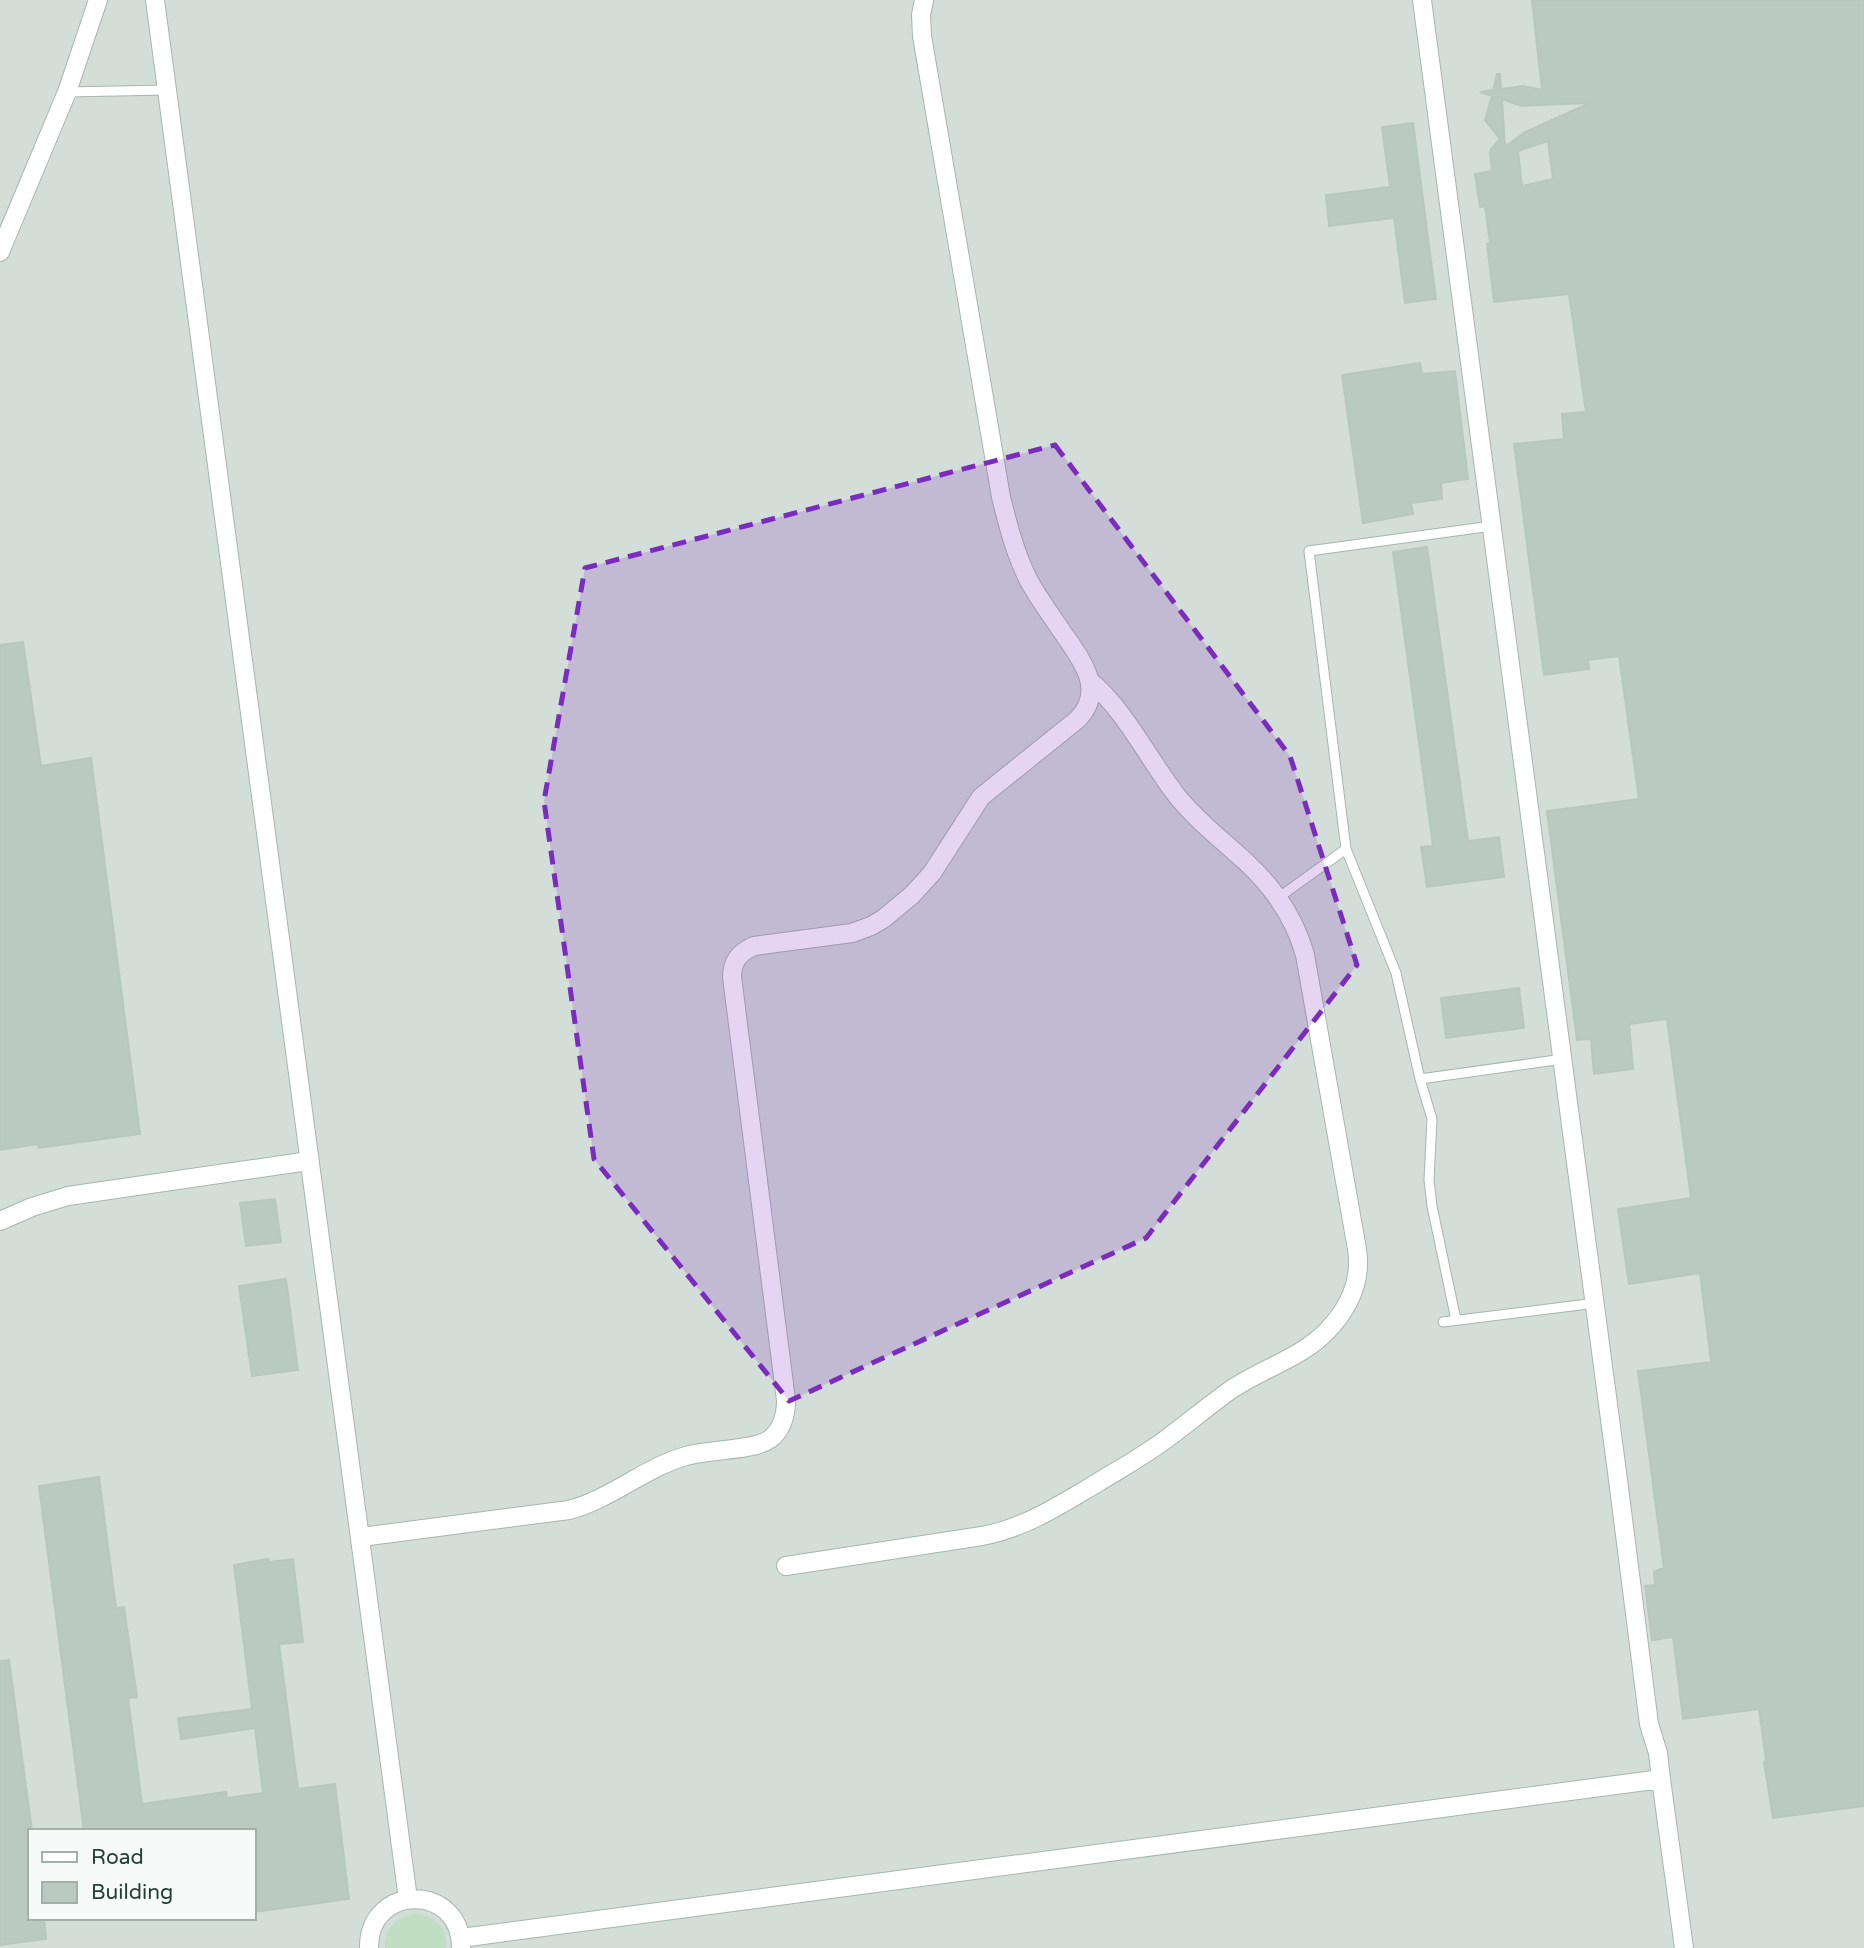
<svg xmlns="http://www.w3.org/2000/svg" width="1864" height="1948" viewBox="0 0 1864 1948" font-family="'Varela Round',sans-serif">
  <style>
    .built { fill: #d3ded8; fill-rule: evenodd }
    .green { fill: #bfdec4 }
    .building { fill: #bac9c2; stroke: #b8c8bf; stroke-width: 2; fill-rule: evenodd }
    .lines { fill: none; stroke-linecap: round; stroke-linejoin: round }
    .service-casing { stroke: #a7b6af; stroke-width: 11 }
    .minor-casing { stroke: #a7b6af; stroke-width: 20 }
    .service { stroke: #fff; stroke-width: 9 }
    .minor { stroke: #fff; stroke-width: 18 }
    .marked { fill: #7b2cbf; fill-opacity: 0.2; stroke: #7b2cbf; stroke-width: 5; stroke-dasharray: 14 9; stroke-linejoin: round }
  </style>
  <rect width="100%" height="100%" fill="#e5eee9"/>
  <path class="built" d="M0 0H1864V1948H0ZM30 1831H254V1918H30Z"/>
  <path class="green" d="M414 1914C434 1915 447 1927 446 1948H385C384 1929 395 1917 414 1914Z"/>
  <path class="building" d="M1532 0H1864V1806L1773 1818 1764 1762 1766 1761 1759 1709 1683 1719 1673 1637 1652 1640 1645 1586 1655 1585 1654 1572 1664 1568 1638 1371 1711 1362 1700 1273 1629 1284 1618 1209 1691 1198 1667 1019 1629 1024 1633 1069 1594 1074 1591 1039 1577 1040 1547 811 1639 799 1619 656 1588 660 1589 669 1544 675 1514 444 1564 439 1562 414 1586 412 1569 294 1494 302 1487 244 1490 243 1485 206 1480 207 1475 174 1492 171 1490 153 1491 149 1500 139 1485 120 1492 96 1480 92 1493 90 1497 74H1500L1501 89 1523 86 1542 90ZM1502 99 1521 106 1590 103 1525 132 1505 147ZM1548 141 1553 179 1522 186 1518 151Z
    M1413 123 1436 299 1405 303 1394 218 1329 226 1326 195 1390 187 1382 127Z
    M1420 363 1422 374 1455 371 1468 479 1441 483 1442 499 1411 503 1413 514 1363 523 1342 375Z
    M1427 547 1468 841 1499 837 1504 877 1427 887 1421 847 1433 846 1393 552Z
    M23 642 41 766 91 758 140 1134 39 1148 38 1144 0 1150V645Z
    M1519 988 1524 1028 1446 1038 1441 998Z
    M275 1199 281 1242 246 1246 240 1203Z
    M286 1279 298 1370 252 1376 239 1286Z
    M99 1477 116 1608 124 1607 137 1697 128 1698 142 1804 226 1792 227 1798 263 1793 255 1728 181 1739 178 1718 252 1709 234 1565 268 1559 269 1562 293 1559 303 1642 279 1644 298 1789 335 1784 349 1899 254 1912V1831H84L39 1486Z
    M9 1660 32 1831H30V1918H44L46 1939 0 1945V1661Z"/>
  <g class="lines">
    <defs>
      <path id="service" d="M67 92 167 90
        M1346 849 1396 973 1420 1079 1563 1059
        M1278 898 1346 849 1309 551 1492 526
        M1420 1079 1432 1119 1429 1180 1432 1206 1456 1320
        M1443 1322 1596 1303"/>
      <path id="minor" d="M155 0 408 1899
        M1422 0C1498 575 1577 1149 1649 1724L1658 1753 1661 1779
        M0 252 67 92 98 0
        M0 1221 32 1207 68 1196 309 1161
        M361 1537 569 1510C611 1499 644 1468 686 1456 709 1449 753 1451 770 1439 783 1429 786 1415 786 1400L732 977C732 961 739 953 754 946L852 933 871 926 883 919 912 895 932 873 981 797 1078 719C1106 690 1081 659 1063 633 1051 615 1038 598 1028 579 1015 553 1008 525 1001 497L922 36 921 15 924 0
        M786 1566 982 1536C1025 1528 1060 1505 1097 1483 1123 1467 1149 1453 1173 1434 1193 1419 1212 1403 1232 1389 1263 1368 1301 1358 1327 1331 1349 1308 1362 1281 1357 1249L1305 955C1295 919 1274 888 1246 862 1222 840 1197 821 1177 796 1149 760 1125 710 1090 681
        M461 1938 1661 1779 1684 1948
        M369 1948C368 1883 462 1883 461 1948"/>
    </defs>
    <use href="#service" class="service-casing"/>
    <use href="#minor" class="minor-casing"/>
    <use href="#service" class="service"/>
    <use href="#minor" class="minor"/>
  </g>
  <path class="marked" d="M1055 445 1290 756 1357 965 1146 1238 789 1401 594 1159 544 801 585 568Z"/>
  <rect x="28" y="1829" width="228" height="91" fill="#f6faf8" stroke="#a2b0aa" stroke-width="2"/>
  <rect x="42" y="1852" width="35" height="10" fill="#ffffff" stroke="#a2b0aa" stroke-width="2"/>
  <text x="91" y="1864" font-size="21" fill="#244035">Road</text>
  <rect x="42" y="1882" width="35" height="21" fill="#bac9c2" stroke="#a2b0aa" stroke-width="2"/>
  <text x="91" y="1899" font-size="21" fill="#244035">Building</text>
</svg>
